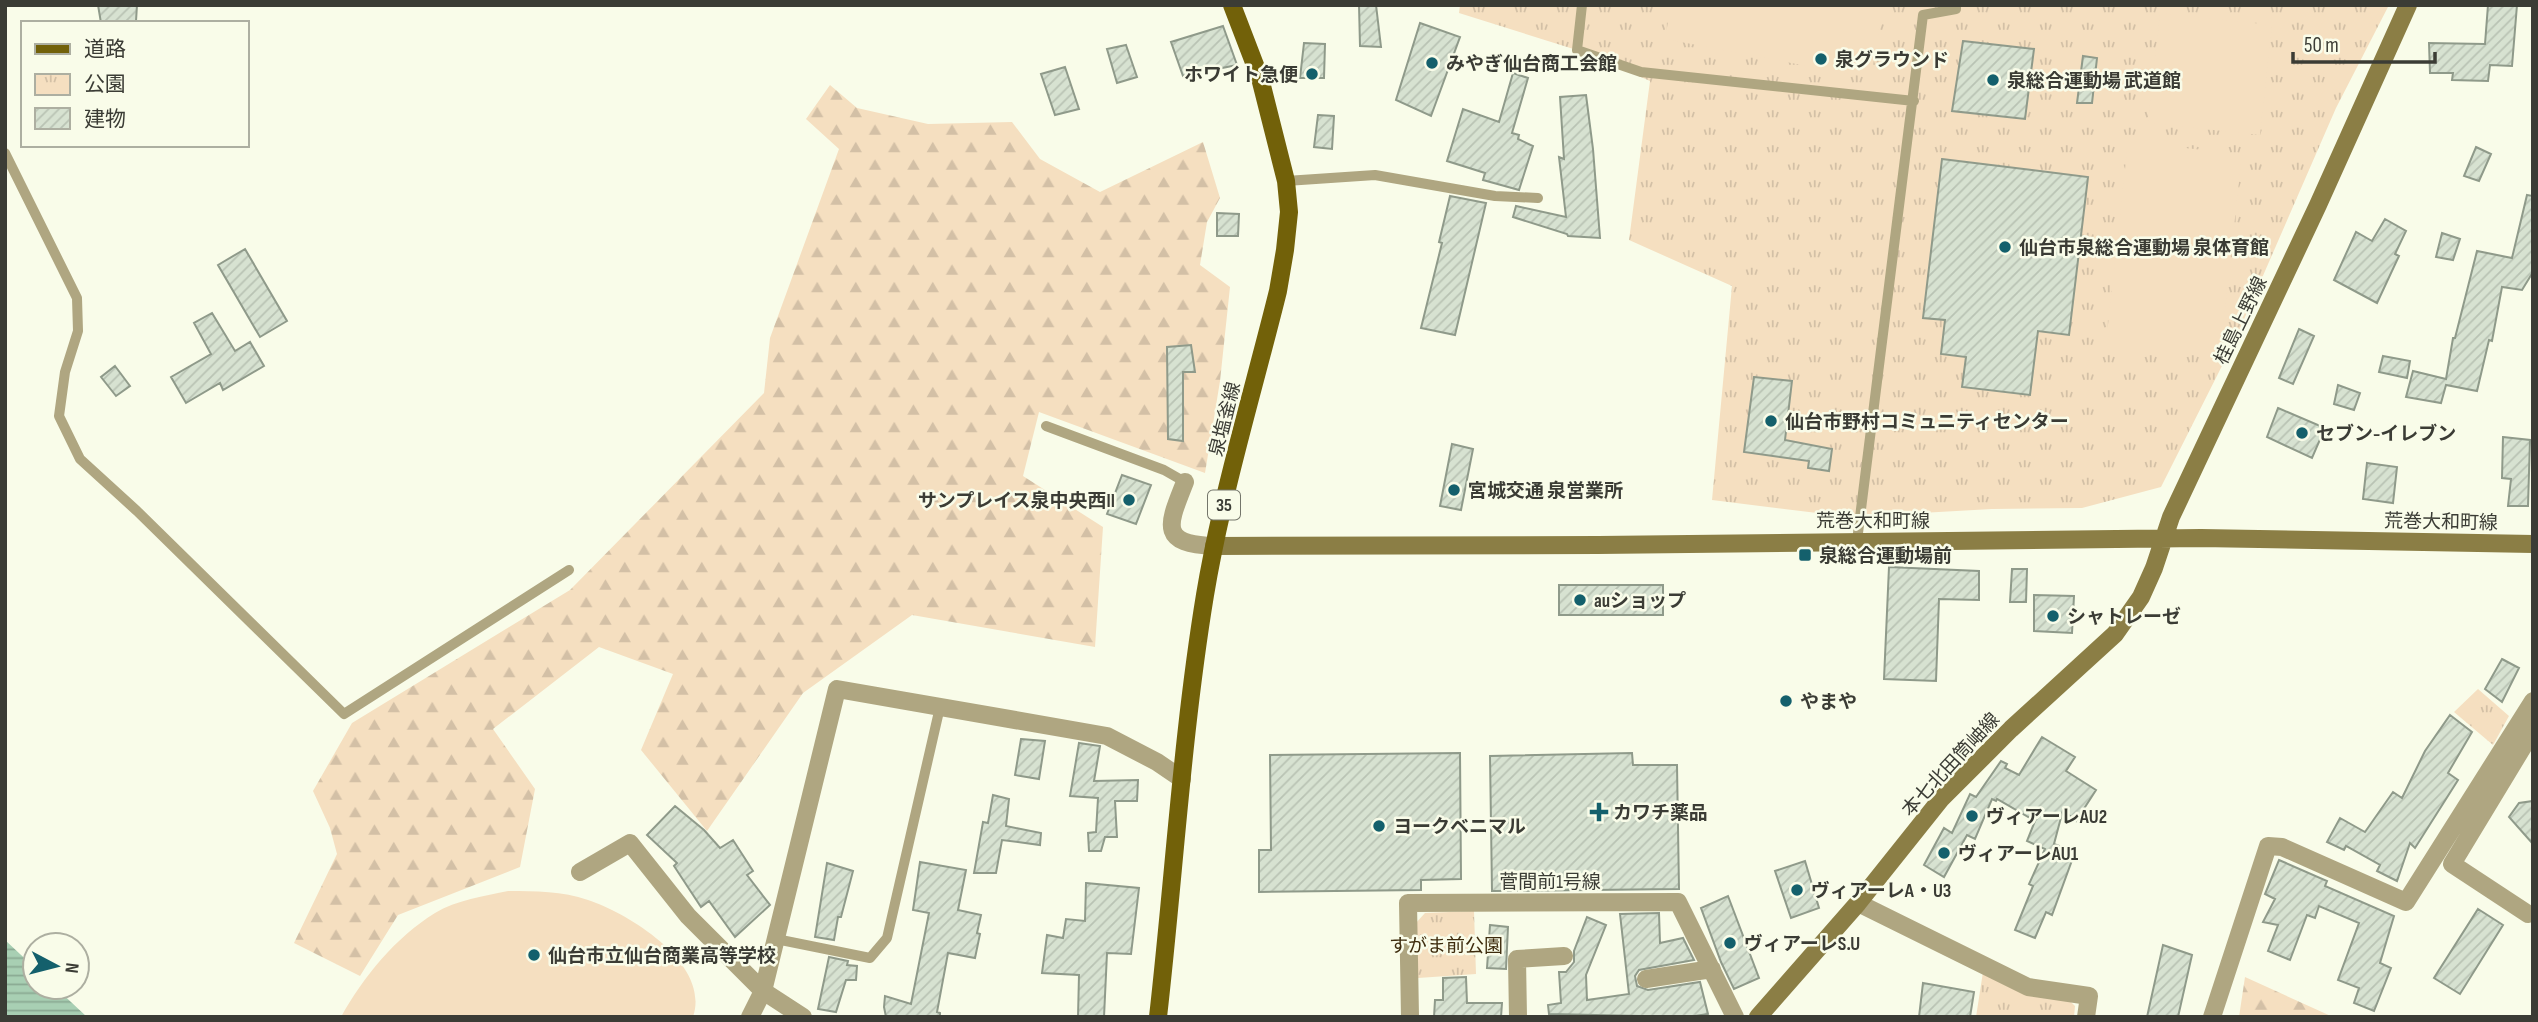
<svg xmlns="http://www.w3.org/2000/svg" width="2538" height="1022" viewBox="0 0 2538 1022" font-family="'Sofia Sans Condensed','Noto Sans JP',sans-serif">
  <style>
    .forest { fill: url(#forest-firs) }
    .park { fill: url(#park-tufts) }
    .pitch { fill: #f5dfc0 }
    .water { fill: url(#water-rules) }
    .building { fill: url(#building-hatch); stroke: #8f9a8a; stroke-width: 2 }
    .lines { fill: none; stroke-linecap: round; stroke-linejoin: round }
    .lane { stroke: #afa681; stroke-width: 10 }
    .street { stroke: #afa681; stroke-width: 18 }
    .secondary { stroke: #8b7e45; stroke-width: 18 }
    .primary { stroke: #726109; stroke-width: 18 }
    .poi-dot { fill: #14606c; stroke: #f9fce9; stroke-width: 2.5 }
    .labels { text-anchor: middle; stroke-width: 5; stroke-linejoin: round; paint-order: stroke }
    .shield { fill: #f9fce9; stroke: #74766b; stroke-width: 2 }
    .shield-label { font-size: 18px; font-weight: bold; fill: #3b3c35 }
    .poi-label { font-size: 19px; font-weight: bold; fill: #3b3c35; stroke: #f9fce9; text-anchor: start }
    .street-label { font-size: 19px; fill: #3b3c35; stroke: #f9fce9 }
    .park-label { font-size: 19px; fill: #3d2b0d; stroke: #f9fce9 }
  </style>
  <defs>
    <pattern id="forest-firs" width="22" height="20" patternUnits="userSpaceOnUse" patternTransform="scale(1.75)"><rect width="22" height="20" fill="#f5dfc0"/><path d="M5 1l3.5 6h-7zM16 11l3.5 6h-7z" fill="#d3c0a6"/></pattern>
    <pattern id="park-tufts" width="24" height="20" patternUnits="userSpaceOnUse" patternTransform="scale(1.75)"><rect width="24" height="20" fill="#f5dfc0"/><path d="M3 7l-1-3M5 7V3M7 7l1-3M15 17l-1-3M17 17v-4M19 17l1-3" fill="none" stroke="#d3c0a6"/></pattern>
    <pattern id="water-rules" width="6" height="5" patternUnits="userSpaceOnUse" patternTransform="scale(1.75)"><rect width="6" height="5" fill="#a8cfb3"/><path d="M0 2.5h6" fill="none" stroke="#8aa992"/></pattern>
    <pattern id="building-hatch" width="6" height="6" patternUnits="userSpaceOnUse" patternTransform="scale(1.75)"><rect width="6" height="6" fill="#d7e2d1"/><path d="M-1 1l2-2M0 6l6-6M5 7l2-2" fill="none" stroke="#b9c3b4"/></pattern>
  </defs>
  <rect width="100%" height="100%" fill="#f9fce9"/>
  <path class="forest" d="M830 85 857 108 928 124 1012 122 1040 159 1100 192 1203 142 1220 198 1207 222 1200 265 1230 287 1220 381 1205 473 1039 412 1023 476 1103 527 1095 647 912 615 803 693 707 831 641 750 673 674 599 647 493 729 535 789 520 867 398 915 360 976 294 943 337 854 330 828 313 791 352 723 570 590 764 393 770 338 839 149 806 119Z
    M2245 977 2333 1017H2239Z"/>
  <path class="park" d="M1460 5H2389L2336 108 2235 340 2161 487 2082 508 1992 509 1850 517 1712 500 1732 286 1629 240 1650 81 1583 52 1459 13Z
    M2478 689 2509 716 2493 745 2454 712Z
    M1474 911 1476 974 1418 978 1415 924 1425 913Z
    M1983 972 2068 999 2075 1006 2074 1017H1976Z"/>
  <path class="pitch" d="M1671 5H1883L1871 78 1665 39Z
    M2160 13 2272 25 2260 135 2148 123Z
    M2128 142 2242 154 2220 355 2106 343Z
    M508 891C536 891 562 891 588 900 630 914 711 964 693 1017H341C364 976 395 938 435 913 456 900 485 896 508 891Z"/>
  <path class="water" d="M5 940 35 968V987H55L87 1017H5Z"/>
  <path class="building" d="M98 5H137L136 21 101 23Z
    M1359 5H1376L1381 47 1360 46Z
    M2488 5H2517L2512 66 2490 65 2488 81 2452 80 2453 73H2430L2429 43 2485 44Z
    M1420 23 1460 37 1431 116 1396 100Z
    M1223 26 1237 65 1217 69 1216 66 1183 76 1171 42Z
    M1963 41 2034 49 2025 119 1952 111Z
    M1304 43 1325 44 1324 78H1300Z
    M1126 45 1137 77 1117 83 1107 49Z
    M2083 56 2097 58 2092 103H2077Z
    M1065 67 1079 109 1055 115 1041 74Z
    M1513 73 1528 78 1512 133 1519 135 1518 139 1533 146 1519 190 1483 180 1485 173 1447 161 1463 109 1499 122Z
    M1586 95 1593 149 1600 238 1568 236 1567 234 1513 217 1516 206 1566 217 1559 157 1564 159 1560 97Z
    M1318 115 1334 116 1332 149 1314 147Z
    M2476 147 2491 154 2479 181 2464 176Z
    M1942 159 2088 177 2069 335 2038 331 2030 395 1962 387 1966 357 1941 354 1945 320 1923 318Z
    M2527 195 2533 196V272L2522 290 2502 287 2492 341 2489 340 2477 391 2446 385 2441 403 2406 397 2413 371 2446 379 2453 338H2455L2477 251 2512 258Z
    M1450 196 1486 203 1455 335 1421 328 1442 243 1439 242Z
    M1217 213 1239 214 1238 236H1217Z
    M2385 219 2406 231 2395 254 2399 256 2377 303 2334 280 2356 232 2372 241Z
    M2442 233 2460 239 2453 260 2436 257Z
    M245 249 287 321 260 337 218 265Z
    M212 313 235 351 250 342 264 366 223 390 220 383 186 403 171 377 211 354 194 323Z
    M2299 329 2314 336 2293 384 2279 378Z
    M1191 345 1195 372H1183V441L1168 439 1167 347Z
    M2383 356 2410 361 2407 378 2379 372Z
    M115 366 130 386 116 396 101 377Z
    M1754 377 1792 381 1785 440 1832 449 1829 471 1808 468 1809 461 1744 452Z
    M2338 385 2360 393 2354 410 2334 404Z
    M2278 408 2325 428 2312 458 2267 437Z
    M2503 437 2530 440 2528 506H2508L2511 479 2502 478Z
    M1452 444 1473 449 1461 510 1440 506Z
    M2367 463 2397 467 2393 503 2363 499Z
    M1122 475 1151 485 1136 524 1107 514Z
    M1889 567 1979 571V600L1939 599 1936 681 1884 679Z
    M2012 569H2027L2026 602H2010Z
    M1559 585H1663V615H1559Z
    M2034 595 2074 596 2072 633 2034 631Z
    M2502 659 2519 668 2502 702 2485 689Z
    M2450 715 2472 732 2448 773 2458 780 2415 848 2410 843 2397 881 2377 871 2380 865 2346 846 2344 850 2327 842 2340 818 2365 832 2393 792 2402 798 2425 751Z
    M2042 737 2075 757 2066 771 2096 790 2076 821 2063 810 2054 844 2075 852 2052 915 2046 912 2035 938 2015 930 2033 886 2029 884 2045 849 2027 841 2035 821 1997 799 1996 801 1992 799 1975 839 1967 835 1944 877 1924 865 1944 828 1952 833 1970 794 1976 797 2001 761 2007 764 2005 768 2019 775Z
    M1021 739 1045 741 1039 779 1015 775Z
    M1079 743 1100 746 1094 781 1138 780 1137 801H1115L1117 837H1105L1101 851H1089L1088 833 1096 832 1098 798 1070 796Z
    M1460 753 1461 879 1421 880V890L1259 892V850H1271L1270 755Z
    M1632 753 1633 765H1677L1679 889 1492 891 1490 756Z
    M993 795 1009 799 1006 826 1041 833 1040 845 1002 840 996 873H974L983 822 988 823Z
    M2533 801V844L2509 817 2519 803Z
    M675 806 704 830 720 848 733 840 753 871 747 875 770 905 735 937 709 901 701 907 674 866 677 863 647 835Z
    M2279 860 2327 881 2325 886 2394 916 2380 963 2391 968 2374 1011 2354 1003 2359 988 2338 980 2359 923 2319 906 2315 918 2307 915 2290 960 2268 951 2278 925 2263 922 2275 899 2265 894Z
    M1805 861 1819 908 1791 918 1775 871Z
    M920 862 966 870 958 910 981 915 977 933 980 934 975 958 948 953 937 1012 940 1013V1017H886L884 1007 885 996 911 1004 929 913 913 910Z
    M827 863 853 871 841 917H838L834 940 815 937Z
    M1086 883 1139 888 1131 954 1107 953 1104 1017H1078L1079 975 1042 973 1047 935 1063 938 1066 919 1085 921Z
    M1728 896 1759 978 1734 989 1721 962 1701 908Z
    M2478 909 2503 925 2460 994 2434 978Z
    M1659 913 1660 943 1683 938 1694 960 1639 970 1635 976 1637 986 1648 990 1700 982 1708 1014 1688 1017 1549 1014 1548 1005 1561 1003 1559 972H1566L1574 962V951L1587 917 1606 925 1586 975 1587 1000 1629 994 1620 914Z
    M1490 925 1508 927 1506 969 1487 968Z
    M2163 945 2192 955 2178 1017H2147Z
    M829 957 848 961 847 965 857 966 856 980H846L836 1012 818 1009Z
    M1466 977 1467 1003H1502L1501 1017H1434L1435 1000H1443V978Z
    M1923 983 1974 992 1970 1017H1919Z"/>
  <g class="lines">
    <path class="lane" d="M1582 5 1577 50 1641 72 1914 101
      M5 153 77 298 78 331 65 372 59 416 80 459 137 511 344 714 569 570
      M1286 181 1375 175 1495 196 1538 198
      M1046 426 1164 470 1185 482
      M1857 541 1923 15 1956 9V5
      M776 939 870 958 887 938 940 707"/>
    <path class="street" d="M1185 482C1169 523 1157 544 1214 546
      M2519 724 2532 732 2452 864 2528 914
      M580 872 630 843 688 916 763 991
      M1858 903 2028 987 2089 996 2086 1017
      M1646 979 1712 969
      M763 991 837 689 1107 736 1157 762 1182 779
      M750 1017 763 991 803 1017
      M1410 1017 1408 903 1678 902 1735 1017
      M1518 1017 1517 959 1564 956
      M2212 1017 2268 846 2282 847 2406 902 2533 701"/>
    <path class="secondary" d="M1214 546 1598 545 2201 538 2533 544
      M1758 1017 1858 903 1941 799 2011 729 2115 634 2141 597 2154 568 2171 517 2318 205 2408 5"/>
    <path class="primary" d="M1158 1017C1174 877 1182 735 1205 595 1222 493 1253 392 1278 291L1285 250 1289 212 1286 181 1260 78 1232 5"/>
  </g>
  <g class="poi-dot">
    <circle cx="1821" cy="59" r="7"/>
    <circle cx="1432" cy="63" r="7"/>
    <circle cx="1312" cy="74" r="7"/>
    <circle cx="1993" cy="80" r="7"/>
    <circle cx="2005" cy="247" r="7"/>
    <circle cx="1771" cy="421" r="7"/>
    <circle cx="2302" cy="433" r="7"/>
    <circle cx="1454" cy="490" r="7"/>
    <circle cx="1129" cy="500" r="7"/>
    <rect x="1798" y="548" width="14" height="14" rx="3.5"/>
    <circle cx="1580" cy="600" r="7"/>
    <circle cx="2053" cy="616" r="7"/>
    <circle cx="1786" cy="701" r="7"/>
    <path d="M1595.5 801.5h7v7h7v7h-7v7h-7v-7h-7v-7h7z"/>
    <circle cx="1972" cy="816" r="7"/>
    <circle cx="1379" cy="826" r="7"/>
    <circle cx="1944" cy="853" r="7"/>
    <circle cx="1797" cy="890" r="7"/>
    <circle cx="1730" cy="943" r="7"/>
    <circle cx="534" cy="955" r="7"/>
  </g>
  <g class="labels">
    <rect class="shield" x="1208" y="490.5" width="32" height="29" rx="5"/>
    <g class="shield-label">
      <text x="1224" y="511">35</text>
    </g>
    <g class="poi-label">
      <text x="1835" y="66">泉グラウンド</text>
      <text x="1446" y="70">みやぎ仙台商工会館</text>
      <text x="1298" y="81" text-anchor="end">ホワイト急便</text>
      <text x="2007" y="87">泉総合運動場 武道館</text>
      <text x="2019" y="254">仙台市泉総合運動場 泉体育館</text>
      <text x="1785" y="428">仙台市野村コミュニティセンター</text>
      <text x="2316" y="440">セブン-イレブン</text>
      <text x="1468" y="497">宮城交通 泉営業所</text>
      <text x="1115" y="507" text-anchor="end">サンプレイス泉中央西II</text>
      <text x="1819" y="562">泉総合運動場前</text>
      <text x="1594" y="607">auショップ</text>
      <text x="2067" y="623">シャトレーゼ</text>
      <text x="1800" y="708">やまや</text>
      <text x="1613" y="819">カワチ薬品</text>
      <text x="1986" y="823">ヴィアーレAU2</text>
      <text x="1393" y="833">ヨークベニマル</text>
      <text x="1958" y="860">ヴィアーレAU1</text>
      <text x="1811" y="897">ヴィアーレA・U3</text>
      <text x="1744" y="950">ヴィアーレS.U</text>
      <text x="548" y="962">仙台市立仙台商業高等学校</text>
    </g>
    <g class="street-label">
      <text transform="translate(2240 320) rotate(-64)" y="7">桂島上野線</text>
      <text transform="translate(1224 419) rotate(-76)" y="7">泉塩釜線</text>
      <text x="1873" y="527">荒巻大和町線</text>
      <text transform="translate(2441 521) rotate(1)" y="7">荒巻大和町線</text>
      <text transform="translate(1950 764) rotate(-47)" y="7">本七北田筒岫線</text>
      <text x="1550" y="888">菅間前1号線</text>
    </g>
    <g class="park-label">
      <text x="1446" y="952">すがま前公園</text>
    </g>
  </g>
  <rect width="2538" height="1022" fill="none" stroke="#3b3c35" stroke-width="14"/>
  <rect x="21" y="21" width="228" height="126" fill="#f9fce9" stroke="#adafa1" stroke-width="2"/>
  <rect x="35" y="44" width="35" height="10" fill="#726109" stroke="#adafa1" stroke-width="2"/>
  <text x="84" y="56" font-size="21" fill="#3b3c35">道路</text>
  <rect x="35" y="74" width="35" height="21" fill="url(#park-tufts)" stroke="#adafa1" stroke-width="2"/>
  <text x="84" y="91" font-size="21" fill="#3b3c35">公園</text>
  <rect x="35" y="108" width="35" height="21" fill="url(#building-hatch)" stroke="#adafa1" stroke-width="2"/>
  <text x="84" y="126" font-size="21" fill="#3b3c35">建物</text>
  <g transform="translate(56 966) rotate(97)"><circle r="33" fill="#f9fce9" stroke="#adafa1" stroke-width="2"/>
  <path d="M0-5L12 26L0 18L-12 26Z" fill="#14606c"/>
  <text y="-10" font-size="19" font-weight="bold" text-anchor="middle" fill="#3b3c35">N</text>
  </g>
  <path d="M2293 52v10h142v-10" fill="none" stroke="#3b3c35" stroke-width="3.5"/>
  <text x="2304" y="52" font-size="21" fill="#3b3c35" stroke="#f9fce9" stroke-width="5" paint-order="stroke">50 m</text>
</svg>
